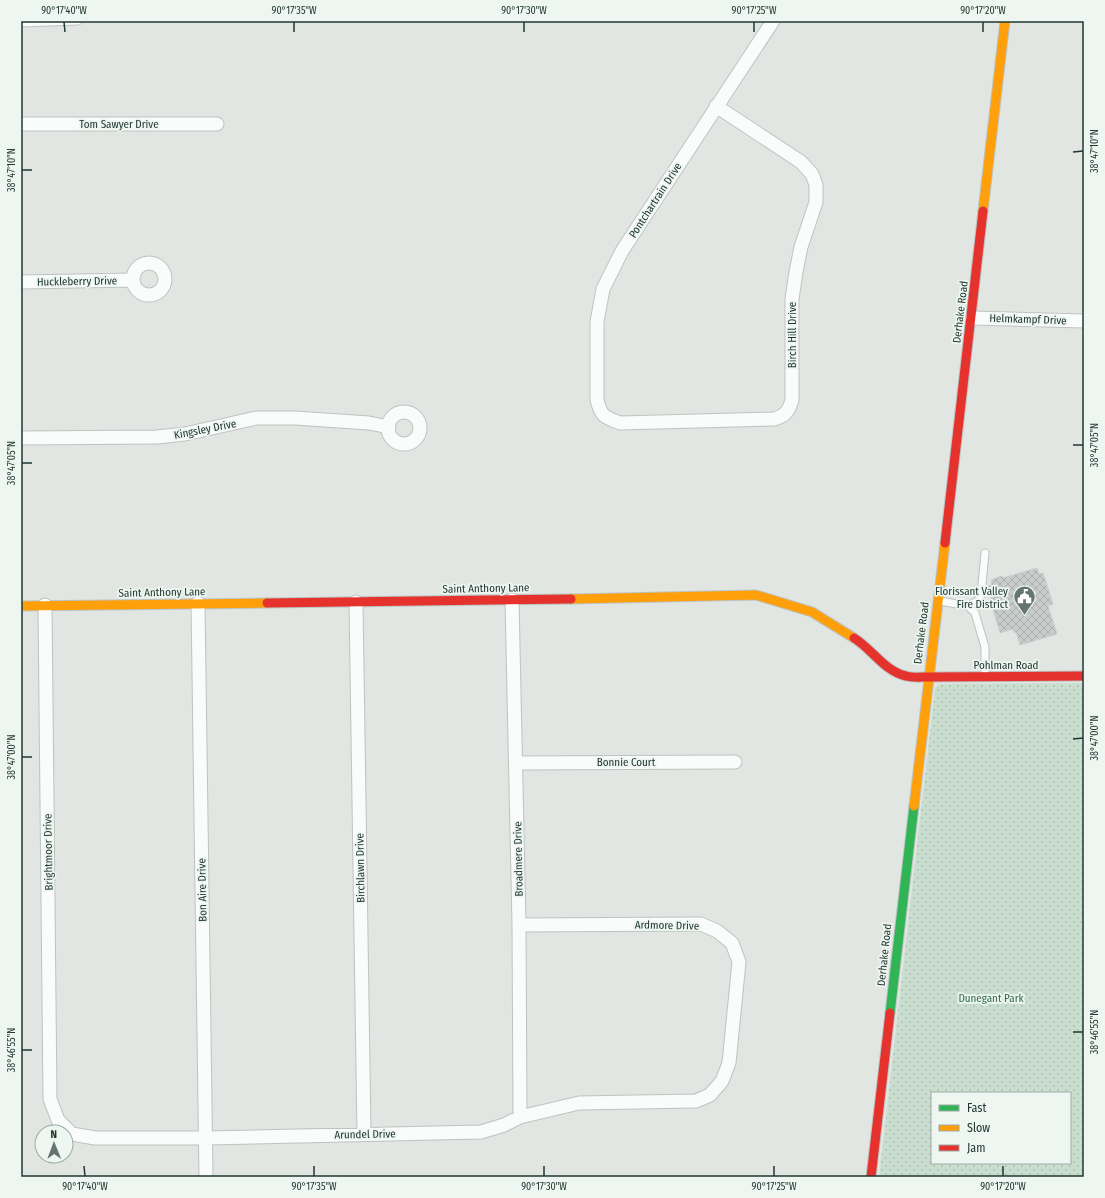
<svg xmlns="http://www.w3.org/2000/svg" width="1105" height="1198" viewBox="0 0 1105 1198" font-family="'Fira Sans Condensed',sans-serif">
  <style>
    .grass { fill: url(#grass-dots); fill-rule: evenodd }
    .building { fill: url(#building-cross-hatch); stroke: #c9cfcc }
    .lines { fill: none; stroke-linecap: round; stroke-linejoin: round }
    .lane-casing { stroke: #bec3c0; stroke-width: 9 }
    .street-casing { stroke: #bec3c0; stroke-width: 15 }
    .fast-casing { stroke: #bdc3c0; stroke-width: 11 }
    .slow-casing { stroke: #bdc3c0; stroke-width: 11 }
    .jam-casing { stroke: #bdc3c0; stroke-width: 11 }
    .path { stroke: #bfc7c5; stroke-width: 2.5; stroke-dasharray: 2 3; stroke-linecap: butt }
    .lane { stroke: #fafbfb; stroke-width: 7 }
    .street { stroke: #fafbfb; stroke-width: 13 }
    .fast { stroke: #30b455; stroke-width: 9 }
    .slow { stroke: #ff9f0a; stroke-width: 9 }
    .jam { stroke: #e5322d; stroke-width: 9 }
    .ticks { fill: none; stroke: #213730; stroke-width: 1.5 }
    .labels { text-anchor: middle; stroke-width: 3.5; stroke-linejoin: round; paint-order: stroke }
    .street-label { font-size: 11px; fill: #213730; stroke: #eef6f1 }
    .poi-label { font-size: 11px; fill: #213730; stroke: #eef6f1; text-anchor: end }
    .park-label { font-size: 11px; fill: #2f6a42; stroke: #eef6f1 }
    .neatline { fill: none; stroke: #213730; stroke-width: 1.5 }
    .ticks-label { font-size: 10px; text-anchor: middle; fill: #213730 }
  </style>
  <defs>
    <pattern id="grass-dots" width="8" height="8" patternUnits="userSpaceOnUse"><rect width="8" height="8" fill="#cadecf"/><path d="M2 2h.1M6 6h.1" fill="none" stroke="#adbfb2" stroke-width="1.8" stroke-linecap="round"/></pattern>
    <pattern id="building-cross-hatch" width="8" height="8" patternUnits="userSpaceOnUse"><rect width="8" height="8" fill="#c8cdcb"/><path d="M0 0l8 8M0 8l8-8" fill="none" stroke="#acb1af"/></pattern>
  </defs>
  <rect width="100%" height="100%" fill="#e1e6e3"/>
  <path class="grass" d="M1084 683V1177H879L935 688 940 684ZM932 1093H1070V1163H932Z"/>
  <path class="building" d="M1037 568 1039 574 1043 573 1053 604 1048 606 1057 634 1020 645 1016 632 1014 633 1013 629 1000 633 990 599 991 598 988 586 992 585 991 580 1002 576 1003 578Z"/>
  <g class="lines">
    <defs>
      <path id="lane" d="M21 23 78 21
        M940 601 968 606 975 613 985 647V676
        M968 606 978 601 981 595 985 553"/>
      <path id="street" d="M716 106 801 162 812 174 816 185V202L801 247 796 272 792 299V400C789 411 785 416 774 419L620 423C604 417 601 416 597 400V322L603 289 622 251 773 21
        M21 124H217
        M133 279a16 16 0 1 1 32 0a16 16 0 1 1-32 0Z
        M21 282 133 280
        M972 318 1084 321
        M388 428a16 16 0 1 1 32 0a16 16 0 1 1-32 0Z
        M21 438 157 437 185 434 256 418H295L369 423 389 427
        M512 600 519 925 520 1117
        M356 602 364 1134
        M198 603 206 1177
        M45 605 50 1099 58 1120 72 1134 95 1138H205L481 1132 504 1125 520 1117 579 1103 696 1101 710 1095 722 1081 729 1063 739 962 732 943 717 931 701 924 519 925
        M516 763 735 762"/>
      <path id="fast" d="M890 1013 914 806"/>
      <path id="slow" d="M983 211 1005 21
        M571 599 756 595 812 612 854 638
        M21 606 267 603
        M914 806 945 543"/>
      <path id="jam" d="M945 543 983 211
        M267 603 571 599
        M854 638C872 649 884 671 906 676 913 678 921 677 928 677L1084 676
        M871 1177 890 1013"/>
    </defs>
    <use href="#lane" class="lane-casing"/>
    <use href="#street" class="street-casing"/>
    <use href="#fast" class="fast-casing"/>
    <use href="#slow" class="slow-casing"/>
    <use href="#jam" class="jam-casing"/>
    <path class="path" d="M1081 923 1083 912"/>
    <use href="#lane" class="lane"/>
    <use href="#street" class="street"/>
    <use href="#fast" class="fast"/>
    <use href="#slow" class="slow"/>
    <use href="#jam" class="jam"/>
  </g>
  <path class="ticks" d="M64 22 65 32M294 22V32M524 22V32M754 22V32M983 22V32M1073 152 1083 151M22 170H32M1073 445H1083M22 463H32M1073 739 1083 738M22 757H32M1073 1032H1083M22 1050H32M84 1166 85 1176M314 1166V1176M544 1166V1176M774 1166V1176M1003 1166V1176"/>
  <defs>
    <symbol id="civic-pin" viewBox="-11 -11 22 30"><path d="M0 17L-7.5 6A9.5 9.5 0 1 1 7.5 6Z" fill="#64746f" stroke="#eef6f1"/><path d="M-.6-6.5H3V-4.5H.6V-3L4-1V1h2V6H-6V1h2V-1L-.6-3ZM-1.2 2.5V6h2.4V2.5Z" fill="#fff"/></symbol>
  </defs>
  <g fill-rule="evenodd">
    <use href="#civic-pin" x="1012" y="584" width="25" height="34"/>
  </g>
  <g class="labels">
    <g class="street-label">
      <text x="119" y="128">Tom Sawyer Drive</text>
      <text transform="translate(655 200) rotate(-57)" y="4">Pontchartrain Drive</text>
      <text transform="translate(77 281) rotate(-1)" y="4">Huckleberry Drive</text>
      <text transform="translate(960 312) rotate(-83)" y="4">Derhake Road</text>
      <text transform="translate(1028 319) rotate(2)" y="4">Helmkampf Drive</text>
      <text transform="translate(792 335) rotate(-90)" y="4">Birch Hill Drive</text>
      <text transform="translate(205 429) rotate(-11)" y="4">Kingsley Drive</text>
      <text transform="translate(486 588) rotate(-1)" y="4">Saint Anthony Lane</text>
      <text transform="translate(162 592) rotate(-1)" y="4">Saint Anthony Lane</text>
      <text transform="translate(921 633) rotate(-83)" y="4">Derhake Road</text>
      <text x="1006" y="669">Pohlman Road</text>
      <text x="626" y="766">Bonnie Court</text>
      <text transform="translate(48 852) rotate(-91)" y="4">Brightmoor Drive</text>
      <text transform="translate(518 859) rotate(-91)" y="4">Broadmere Drive</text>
      <text transform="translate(360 868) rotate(-91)" y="4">Birchlawn Drive</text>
      <text transform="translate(202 890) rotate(-91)" y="4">Bon Aire Drive</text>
      <text transform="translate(667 925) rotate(1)" y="4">Ardmore Drive</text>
      <text transform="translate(884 955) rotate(-84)" y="4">Derhake Road</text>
      <text transform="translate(365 1134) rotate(-1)" y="4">Arundel Drive</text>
    </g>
    <g class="poi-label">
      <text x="1008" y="595">Florissant Valley<tspan x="1008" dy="13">Fire District</tspan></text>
    </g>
    <g class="park-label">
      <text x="991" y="1002">Dunegant Park</text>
    </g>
  </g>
  <rect width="1105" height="1198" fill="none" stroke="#eef6f1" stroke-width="44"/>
  <rect x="931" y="1092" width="140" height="72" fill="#eef6f1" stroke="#9caaa4"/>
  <rect x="939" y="1105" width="20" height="6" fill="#30b455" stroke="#9caaa4"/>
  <text x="967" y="1112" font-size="12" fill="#213730">Fast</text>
  <rect x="939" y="1125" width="20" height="6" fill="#ff9f0a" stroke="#9caaa4"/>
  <text x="967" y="1132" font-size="12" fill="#213730">Slow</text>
  <rect x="939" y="1145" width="20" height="6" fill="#e5322d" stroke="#9caaa4"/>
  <text x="967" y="1152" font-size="12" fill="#213730">Jam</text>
  <g transform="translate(54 1144) rotate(359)"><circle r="19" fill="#eef6f1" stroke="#9caaa4"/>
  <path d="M0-3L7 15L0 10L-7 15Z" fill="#64746f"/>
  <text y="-6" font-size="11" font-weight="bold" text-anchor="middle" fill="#213730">N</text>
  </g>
  <rect x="22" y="22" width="1061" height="1154" class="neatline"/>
  <g class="ticks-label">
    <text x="64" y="14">90°17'40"W</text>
    <text x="294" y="14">90°17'35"W</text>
    <text x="524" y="14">90°17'30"W</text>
    <text x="754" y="14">90°17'25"W</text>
    <text x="983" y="14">90°17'20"W</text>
    <text transform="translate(1094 151) rotate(-90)" y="4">38°47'10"N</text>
    <text transform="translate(11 170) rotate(-90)" y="4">38°47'10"N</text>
    <text transform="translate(1094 445) rotate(-90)" y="4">38°47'05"N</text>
    <text transform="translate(11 463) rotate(-90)" y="4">38°47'05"N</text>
    <text transform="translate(1094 738) rotate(-90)" y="4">38°47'00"N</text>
    <text transform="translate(11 757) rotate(-90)" y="4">38°47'00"N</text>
    <text transform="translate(1094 1032) rotate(-90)" y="4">38°46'55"N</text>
    <text transform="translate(11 1050) rotate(-90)" y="4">38°46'55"N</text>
    <text x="85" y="1190">90°17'40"W</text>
    <text x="314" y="1190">90°17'35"W</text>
    <text x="544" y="1190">90°17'30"W</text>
    <text x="774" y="1190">90°17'25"W</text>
    <text x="1003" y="1190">90°17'20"W</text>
  </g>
</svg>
